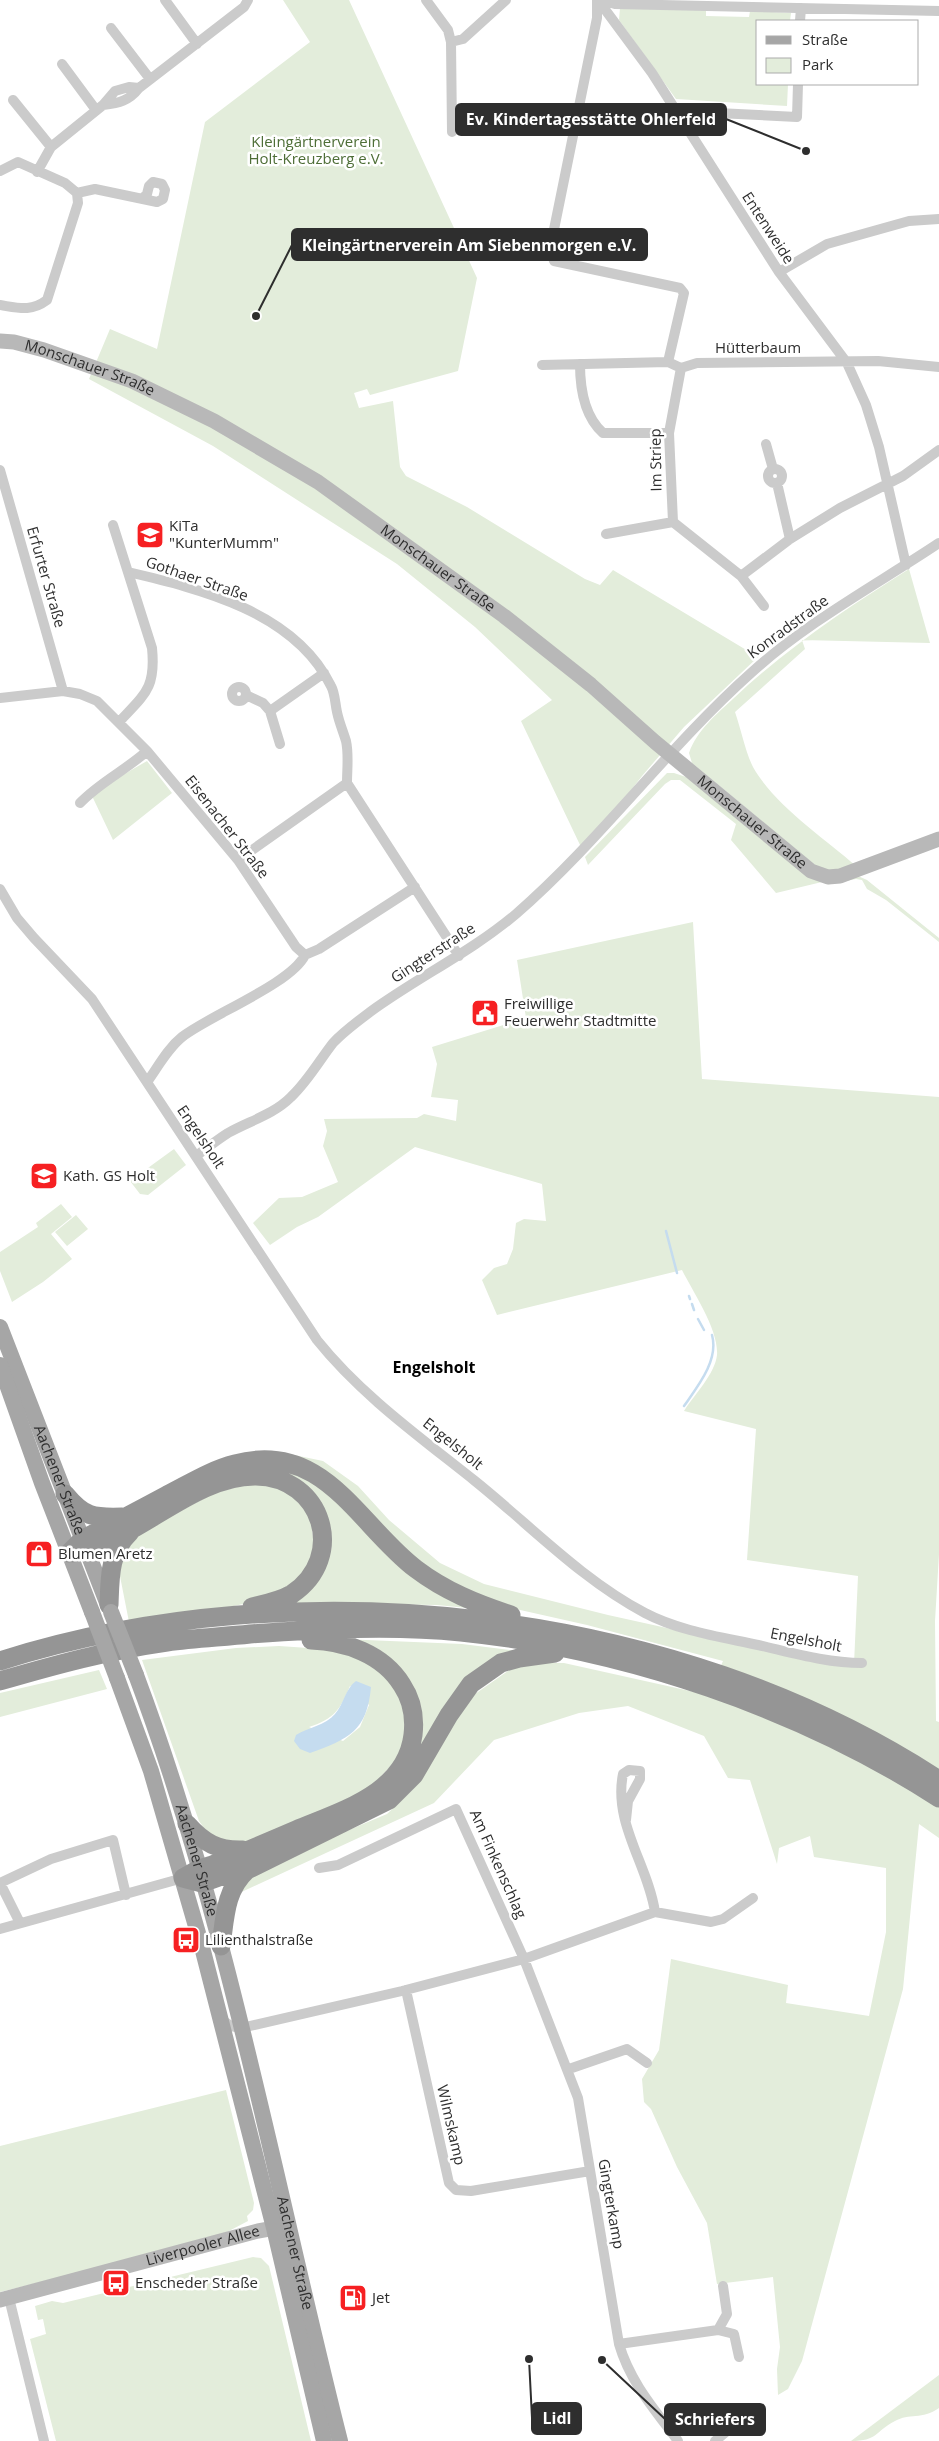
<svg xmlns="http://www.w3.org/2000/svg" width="939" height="2441" viewBox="0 0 939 2441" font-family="'Open Sans',sans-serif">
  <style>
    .green { fill: #e3eddb; fill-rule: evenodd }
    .water { fill: #c5dcef }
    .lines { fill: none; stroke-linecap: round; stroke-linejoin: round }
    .stream { stroke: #c5dcef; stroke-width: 2.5 }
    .street { stroke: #cbcbcb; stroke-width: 10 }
    .secondary { stroke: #b8b8b8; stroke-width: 15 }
    .primary { stroke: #a6a6a6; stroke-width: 16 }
    .highway { stroke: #959595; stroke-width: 19 }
    .primary-bridge { stroke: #a6a6a6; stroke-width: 16 }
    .labels { text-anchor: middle; stroke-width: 5; stroke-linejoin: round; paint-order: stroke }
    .park-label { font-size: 15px; fill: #4e6e37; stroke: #fff }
    .street-label { font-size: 15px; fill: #2e2e2e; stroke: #fff }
    .poi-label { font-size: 15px; fill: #2e2e2e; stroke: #fff; text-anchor: start }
    .neighbourhood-label { font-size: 16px; font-weight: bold; fill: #000; stroke: #fff }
    .leader { fill: none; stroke: #2e2e2e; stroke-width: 2 }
    .callout-dot { fill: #2e2e2e; stroke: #fff; stroke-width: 2 }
    .callout { fill: #2e2e2e; stroke: #2e2e2e; stroke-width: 2 }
    .callout-label { font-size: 16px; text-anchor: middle; font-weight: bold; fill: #fff }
  </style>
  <rect width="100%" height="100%" fill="#fff"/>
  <path class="green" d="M283 0H349L477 278 458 371 370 395 367 389 354 393 359 408 393 401 400 467 406 476 467 507 585 579 600 585 613 570 758 657 684 727 642 776 622 802 581 847 521 721 552 700 475 627 397 564 213 446 89 379 110 329 157 349 205 122 310 42Z
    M620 8 706 10V16L749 17 750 11 791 13 790 21H758V84H788L787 106 676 99 619 20Z
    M909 569 930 643 802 640 805 649 735 712C741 729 745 751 753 767 775 806 823 837 856 866L846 869 822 871 692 763 689 753C697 730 717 714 734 698 787 648 847 608 909 569Z
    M147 761 172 793 113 840 93 798 95 791Z
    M667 773H674L686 777 822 882 776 893 731 840 736 824 680 780H671L665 784 588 865 585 857Z
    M858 876 867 880 939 938V942L886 900 867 889 862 880 856 879 825 885Z
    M693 922 702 1079 939 1097V1554L935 1621 936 1721 939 1722V1838L919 1824 903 1989 802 2361 788 2389 778 2395 777 2369 780 2347 773 2277 717 2284 707 2223 677 2167 651 2109 644 2102 642 2079 659 2050 671 1959 788 1985 786 2003 869 2016 886 1932V1868L814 1857 810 1836 779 1848 777 1864 750 1780 728 1778 704 1736 628 1706 579 1713 494 1740 434 1803 233 1896 242 1881 294 1853 387 1814 412 1790 457 1717 475 1694 515 1666 533 1663H564L708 1695 723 1661 587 1625 503 1606 441 1580 303 1462 280 1452 323 1461 358 1486 389 1520 440 1563 484 1584 608 1615 834 1665 854 1664 858 1576 747 1560 756 1429 684 1411C694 1395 715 1374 717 1355 719 1330 693 1292 682 1270L497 1315 482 1280 494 1268 507 1264 513 1249 516 1223 524 1219 546 1221 542 1184 415 1147 318 1217 297 1227 270 1245 253 1223 279 1198 302 1197 338 1182 323 1146 327 1131 324 1119 417 1118 424 1114 456 1121 458 1100 431 1097 437 1064 432 1047 526 1018 517 960Z
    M174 1149 186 1165 148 1195 140 1194 130 1181Z
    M61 1204 72 1217 51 1234 72 1259 43 1282 12 1302 0 1271V1252L38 1227 36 1223Z
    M76 1215 88 1229 67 1246 55 1232Z
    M277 1466 317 1482 467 1608 437 1605 283 1603 317 1573 308 1493Z
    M251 1484C282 1487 293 1489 309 1517 317 1530 317 1549 310 1561 306 1567 303 1575 298 1580 271 1608 169 1615 129 1622L118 1566 134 1536 216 1492Z
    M342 1639 462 1644 517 1651 489 1661 418 1760 399 1776 414 1695Z
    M279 1646 323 1649 352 1654 385 1675 400 1697 405 1714 406 1736 399 1757 370 1788 256 1842 232 1846 212 1839 199 1821 142 1660 236 1648ZM350 1686 369 1705 360 1727 343 1741 309 1727C334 1719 340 1710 350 1686Z
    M99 1670 107 1689 0 1717V1693Z
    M226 2090 254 2203 253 2210 247 2216 248 2221 227 2232 127 2261 0 2292V2146Z
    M253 2257 261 2258 269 2266 311 2441H56L30 2339 46 2334 43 2319 38 2320 35 2306 52 2301 63 2303Z
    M939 2375V2408C922 2420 909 2413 895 2421 874 2432 878 2441 851 2441Z"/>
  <path class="water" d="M356 1681 371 1687C367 1731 349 1739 310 1753L300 1749 294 1741 296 1735C307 1728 326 1725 335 1714 344 1704 345 1689 356 1681Z"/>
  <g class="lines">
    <path class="stream" d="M666 1231 677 1273
      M689 1296 690 1299
      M692 1304 694 1310
      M698 1319 704 1330
      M684 1406C698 1386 719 1360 712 1335"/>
    <path class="street" d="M165 0 197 44
      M426 0 448 30 451 42 463 39 506 0
      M597 0V18L550 249 554 261 680 288 684 293 668 362
      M598 0 652 73 779 272 847 363 866 405 879 447 906 565
      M602 0 615 4 939 11
      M800 21 801 8
      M111 28 150 79
      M451 42 452 132
      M62 64 96 110
      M13 100 51 147
      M103 105C119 103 129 101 139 88L244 7 248 0
      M676 111 797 117 798 84
      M0 171 18 162 65 183 77 193 78 203 47 300C31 312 19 308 0 305
      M37 172 51 147 103 105 115 91 129 87 139 88
      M77 193 95 189 157 202 163 199 165 190 162 184 153 182 149 186 147 194 142 199
      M779 272 827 244 909 221 939 219
      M580 364C580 388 584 416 603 433H669
      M542 365 668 362 681 368 697 363 878 361 939 367
      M681 368 669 433 673 522 741 576 790 539 840 508 903 476 939 450
      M766 444 773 469
      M768 476a7 7 0 1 1 14 0a7 7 0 1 1-14 0Z
      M0 470 63 691
      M777 483 790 539
      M113 525 152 648C156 688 145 694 120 721
      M606 534 673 522
      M128 572C201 589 295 612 331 686 335 693 335 703 337 712 339 722 343 731 346 741 349 754 347 769 347 783
      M741 576 764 606
      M232 694a7 7 0 1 1 14 0a7 7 0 1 1-14 0Z
      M246 695 263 703 270 711 324 673
      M0 698 63 691 80 694 97 701 147 751 238 860 296 947 305 955 319 949 415 887
      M270 711 280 744
      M80 803C100 782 126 770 147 751
      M238 860 347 783 459 956
      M0 889 17 918 34 938 92 999 317 1340C361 1395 420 1437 475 1481 531 1526 581 1579 645 1613 679 1631 721 1637 758 1645 793 1653 827 1663 862 1663
      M147 1082C158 1067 167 1049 182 1037 210 1015 291 984 305 955
      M196 1156C207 1148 217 1140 228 1133 249 1121 273 1115 291 1097 308 1081 319 1061 333 1043 343 1032 358 1021 370 1012 418 977 471 952 516 914 601 840 667 748 751 673 807 622 876 585 939 543
      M626 1820 628 1801 640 1779V1771L629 1770 623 1774C613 1823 648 1865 655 1912
      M319 1868 338 1865 456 1809 524 1959 578 2098 619 2344C630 2382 655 2410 678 2441
      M0 1883 51 1859 113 1840 126 1895
      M0 1883 20 1923
      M0 1929 183 1878
      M406 1990 449 2183 456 2190 471 2191 590 2171
      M221 2019 231 2026 241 2028 402 1991 524 1959 655 1912 711 1922 723 1919 753 1898
      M569 2069 627 2049 647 2063
      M723 2286 727 2314 718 2330 734 2334 739 2357
      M9 2298 44 2441
      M619 2344 718 2330
      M715 2441 732 2427"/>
    <g class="secondary">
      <path id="s1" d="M0 341 14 342 44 350 132 381 214 421 318 482 504 616 591 685 655 742 811 871 828 877 840 876 939 839"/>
      <path id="s2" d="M0 2300 258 2231 286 2226"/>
    </g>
    <g class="primary">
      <path id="s3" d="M0 1327 108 1605"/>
      <path d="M0 1365 42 1483 92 1612"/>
      <path id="s4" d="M136 1675C229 1923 275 2185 340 2441"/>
      <path d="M117 1678 151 1771 202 1947 274 2228 324 2441"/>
    </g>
    <path class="highway" d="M65 1494C84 1517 93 1518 122 1517
      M69 1553 83 1539C111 1525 139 1510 167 1495 189 1484 211 1470 235 1464 324 1440 358 1525 416 1569 445 1591 477 1604 511 1615
      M73 1553C136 1542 193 1475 256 1476 323 1477 347 1557 292 1594 280 1601 266 1604 252 1607
      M109 1605C110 1578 109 1552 130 1532
      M0 1661C298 1566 676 1608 939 1780
      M0 1681C55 1665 110 1650 167 1642 194 1638 223 1637 250 1634 320 1629 391 1625 461 1632 625 1649 800 1708 939 1798
      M187 1824C204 1843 218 1851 243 1850
      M183 1878 199 1869 212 1865C240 1854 268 1842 296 1830 341 1811 406 1793 413 1735 415 1718 412 1700 402 1685 383 1654 345 1641 311 1640
      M183 1878 202 1883 249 1866
      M221 1946C225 1917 225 1890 247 1870L389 1800 414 1775 449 1715 471 1684 501 1663 519 1658 555 1653"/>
    <path class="primary-bridge" d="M92 1612 117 1678
      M111 1612 136 1675"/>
  </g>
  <defs>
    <symbol id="school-square" viewBox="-11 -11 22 22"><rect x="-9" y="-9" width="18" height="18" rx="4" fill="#f62022" stroke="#fff"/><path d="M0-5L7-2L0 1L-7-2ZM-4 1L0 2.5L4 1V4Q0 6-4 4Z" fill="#fff"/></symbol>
    <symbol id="civic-square" viewBox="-11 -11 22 22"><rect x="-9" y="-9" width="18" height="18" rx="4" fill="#f62022" stroke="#fff"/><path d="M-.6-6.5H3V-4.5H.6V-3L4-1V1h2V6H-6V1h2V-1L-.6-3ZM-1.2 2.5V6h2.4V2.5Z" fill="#fff"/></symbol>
    <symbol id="shop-square" viewBox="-11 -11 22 22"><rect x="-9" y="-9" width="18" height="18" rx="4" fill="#f62022" stroke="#fff"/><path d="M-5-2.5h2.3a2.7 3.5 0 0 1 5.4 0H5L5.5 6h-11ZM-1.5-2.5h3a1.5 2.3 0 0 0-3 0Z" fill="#fff"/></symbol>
    <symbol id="bus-square" viewBox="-11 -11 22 22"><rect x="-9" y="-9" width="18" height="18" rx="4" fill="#f62022" stroke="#fff"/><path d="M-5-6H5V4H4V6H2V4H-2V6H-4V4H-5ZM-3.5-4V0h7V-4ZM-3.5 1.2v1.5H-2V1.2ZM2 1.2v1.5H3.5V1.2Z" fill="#fff"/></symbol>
    <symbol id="fuel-square" viewBox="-11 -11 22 22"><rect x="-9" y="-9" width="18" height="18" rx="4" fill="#f62022" stroke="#fff"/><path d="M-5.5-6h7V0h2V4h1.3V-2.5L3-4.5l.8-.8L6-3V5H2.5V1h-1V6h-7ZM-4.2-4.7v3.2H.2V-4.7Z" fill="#fff"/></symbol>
  </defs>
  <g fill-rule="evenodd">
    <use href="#school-square" x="134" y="519" width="32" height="32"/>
    <use href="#civic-square" x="469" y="997" width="32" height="32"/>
    <use href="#school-square" x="28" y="1160" width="32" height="32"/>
    <use href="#shop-square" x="23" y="1538" width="32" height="32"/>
    <use href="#bus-square" x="170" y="1924" width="32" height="32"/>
    <use href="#bus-square" x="100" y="2267" width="32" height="32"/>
    <use href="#fuel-square" x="337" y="2282" width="32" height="32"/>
  </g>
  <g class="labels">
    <g class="park-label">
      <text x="316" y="147">Kleingärtnerverein<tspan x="316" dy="17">Holt-Kreuzberg e.V.</tspan></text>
    </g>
    <g class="street-label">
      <text transform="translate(768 228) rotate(57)" y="5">Entenweide</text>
      <text x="758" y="353">Hütterbaum</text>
      <text dy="5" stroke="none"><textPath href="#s1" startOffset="94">Monschauer Straße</textPath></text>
      <text transform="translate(656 460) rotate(-91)" y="5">Im Striep</text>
      <text dy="5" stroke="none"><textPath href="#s1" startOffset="498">Monschauer Straße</textPath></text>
      <text transform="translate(46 577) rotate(74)" y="5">Erfurter Straße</text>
      <text transform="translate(197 579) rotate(19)" y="5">Gothaer Straße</text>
      <text transform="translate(788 627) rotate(-36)" y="5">Konradstraße</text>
      <text dy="5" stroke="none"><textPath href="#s1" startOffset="902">Monschauer Straße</textPath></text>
      <text transform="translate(227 827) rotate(52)" y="5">Eisenacher Straße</text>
      <text transform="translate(433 953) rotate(-33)" y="5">Gingterstraße</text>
      <text transform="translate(201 1137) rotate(56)" y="5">Engelsholt</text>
      <text transform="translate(453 1444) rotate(39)" y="5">Engelsholt</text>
      <text dy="5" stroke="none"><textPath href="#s3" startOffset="164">Aachener Straße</textPath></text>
      <text transform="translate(806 1640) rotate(11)" y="5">Engelsholt</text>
      <text dy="5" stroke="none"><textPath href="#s4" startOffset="195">Aachener Straße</textPath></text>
      <text transform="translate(498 1864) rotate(66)" y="5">Am Finkenschlag</text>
      <text transform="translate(451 2125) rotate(77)" y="5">Wilmskamp</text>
      <text transform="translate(611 2204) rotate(80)" y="5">Gingterkamp</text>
      <text dy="5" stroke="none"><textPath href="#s2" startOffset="210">Liverpooler Allee</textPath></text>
      <text dy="5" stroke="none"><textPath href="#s4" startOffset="600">Aachener Straße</textPath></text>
    </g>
    <g class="poi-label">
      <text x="169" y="531">KiTa<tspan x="169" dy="17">"KunterMumm"</tspan></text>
      <text x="504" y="1009">Freiwillige<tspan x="504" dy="17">Feuerwehr Stadtmitte</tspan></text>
      <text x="63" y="1181">Kath. GS Holt</text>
      <text x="58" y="1559">Blumen Aretz</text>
      <text x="205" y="1945">Lilienthalstraße</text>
      <text x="135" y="2288">Enscheder Straße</text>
      <text x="372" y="2303">Jet</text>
    </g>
    <g class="neighbourhood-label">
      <text x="434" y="1373">Engelsholt</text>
    </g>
  </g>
  <path class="leader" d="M806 151L726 119M256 316L292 245M529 2359L532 2418M602 2360L665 2419"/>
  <g class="callout-dot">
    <circle cx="806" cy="151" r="5"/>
    <circle cx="256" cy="316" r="5"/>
    <circle cx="529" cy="2359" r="5"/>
    <circle cx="602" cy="2360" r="5"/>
  </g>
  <g class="callout">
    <rect x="456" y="104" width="270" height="31" rx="5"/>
    <rect x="292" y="229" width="355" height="31" rx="5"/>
    <rect x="532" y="2403" width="49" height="31" rx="5"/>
    <rect x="665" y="2404" width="100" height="31" rx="5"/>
  </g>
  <g class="callout-label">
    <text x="591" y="125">Ev. Kindertagesstätte Ohlerfeld</text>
    <text x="469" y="251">Kleingärtnerverein Am Siebenmorgen e.V.</text>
    <text x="557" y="2424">Lidl</text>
    <text x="715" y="2425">Schriefers</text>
  </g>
  <rect x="756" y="20" width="162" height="65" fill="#ffffff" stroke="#ababab"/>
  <rect x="766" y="36" width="25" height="8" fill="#a6a6a6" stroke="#ababab"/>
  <text x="802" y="45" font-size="15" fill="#2e2e2e">Straße</text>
  <rect x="766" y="58" width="25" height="15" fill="#e3eddb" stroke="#ababab"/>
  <text x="802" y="70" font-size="15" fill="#2e2e2e">Park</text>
</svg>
